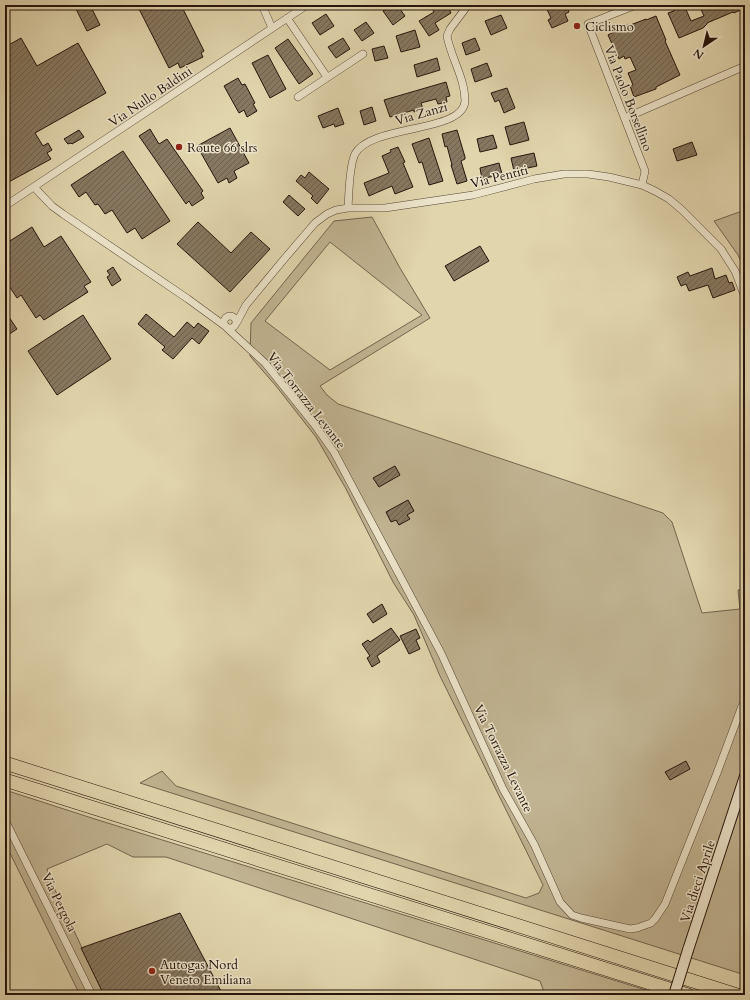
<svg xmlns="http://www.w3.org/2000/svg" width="750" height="1000" viewBox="0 0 750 1000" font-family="Cardo,serif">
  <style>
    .green { fill: #c1b492; stroke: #72644f; fill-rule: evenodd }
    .building { fill: url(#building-hatch); stroke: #24140c }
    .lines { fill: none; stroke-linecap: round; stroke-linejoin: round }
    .street-casing { stroke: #534434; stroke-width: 8 }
    .secondary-casing { stroke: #24140c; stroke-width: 12 }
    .highway-casing { stroke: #24140c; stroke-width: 14 }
    .street { stroke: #ece4ca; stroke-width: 7 }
    .secondary { stroke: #ece4ca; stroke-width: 10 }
    .highway { stroke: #e1d5ad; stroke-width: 13 }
    .secondary-bridge-casing { stroke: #24140c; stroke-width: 12; stroke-linecap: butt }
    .secondary-bridge { stroke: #ece4ca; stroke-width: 10 }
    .poi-dot { fill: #8f2418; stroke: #ece4ca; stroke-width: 1.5 }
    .labels { text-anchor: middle; stroke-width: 3; stroke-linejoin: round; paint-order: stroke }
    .poi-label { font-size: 13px; fill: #24140c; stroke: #ece4ca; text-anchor: start }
    .street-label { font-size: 13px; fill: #24140c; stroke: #ece4ca }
  </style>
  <defs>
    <pattern id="building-hatch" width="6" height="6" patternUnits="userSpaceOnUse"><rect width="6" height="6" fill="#867860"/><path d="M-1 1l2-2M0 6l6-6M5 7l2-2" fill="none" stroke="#6d614e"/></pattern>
  </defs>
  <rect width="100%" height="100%" fill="#e1d5ad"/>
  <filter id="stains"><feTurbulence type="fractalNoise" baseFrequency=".005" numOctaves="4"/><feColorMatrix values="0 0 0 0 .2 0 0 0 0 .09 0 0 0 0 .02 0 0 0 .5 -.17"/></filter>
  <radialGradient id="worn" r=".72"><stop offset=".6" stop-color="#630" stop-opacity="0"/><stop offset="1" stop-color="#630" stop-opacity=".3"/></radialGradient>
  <path class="green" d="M745 210V270L738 255 714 221Z
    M372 217 400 268 430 318 320 386 327 395 338 404 663 513 672 522 702 613 740 609 738 590 745 589V975L140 783 162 771 176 786 526 898 539 893 543 885 440 676 414 615 393 582 345 487 316 437 276 386 250 356 251 323 334 221ZM330 242 422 315 330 370 265 321Z
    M5 790 98 820 662 995H545L540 981 166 857H133L107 844 47 869 55 890 104 995H80L5 843Z"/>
  <path class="building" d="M74 5H90L100 25 87 31Z
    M137 5H181L204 51 201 53 203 57 180 68 178 63 169 68Z
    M392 5H397L405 16 393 25 383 11Z
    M430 5H447L451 13 435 23 439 30 429 36 419 21 434 12Z
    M545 5H566L569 12 565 14 568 21 552 28 548 20 551 18Z
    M681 5H684L691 21 704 16 699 5H745V8L734 13 733 12 707 23V24L703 28 679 38 668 13 674 11 673 9Z
    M326 14 334 26 320 35 312 23Z
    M501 15 507 28 491 35 485 21Z
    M656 16 666 40 665 41 680 75 656 87V89L634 97 630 86 633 85 628 73 636 70 630 57 625 59 624 56 619 59 608 35 629 24 630 25 633 24 646 19V20Z
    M366 22 374 33 362 41 354 30Z
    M415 30 420 47 401 52 396 36Z
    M21 38 37 66 78 43 106 93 35 133 43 146 48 143 52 150 47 153 51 159 5 184V47Z
    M343 38 350 49 336 58 328 47Z
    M475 38 480 50 466 55 462 43Z
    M288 39 313 74 299 84 275 48Z
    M384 46 388 58 375 61 372 49Z
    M268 55 286 89 270 98 252 63Z
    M437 58 440 70 417 77 414 65Z
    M487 63 492 76 475 82 471 69Z
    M238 78 242 85 245 84 255 103 253 104 257 111 247 117 244 110 239 113 224 86Z
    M446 82 450 96 446 97 447 102 438 104 436 99 421 103 423 109 414 112V110L390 117 384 100Z
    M507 88 515 108 504 113 499 100 495 102 491 93Z
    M372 107 376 121 364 125 360 111Z
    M338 108 344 124 335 127 334 124 323 128 318 116Z
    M524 122 529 140 510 145 505 127Z
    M230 128 249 163 234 171 237 178 229 183 227 178 218 183 197 146Z
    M150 129 159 144 167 139 203 191 201 193 204 198 192 206 189 201 186 204 139 136Z
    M79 130 84 137 72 144 71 143 68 144 64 139Z
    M457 130 465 157V159L461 161 467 181 457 184 451 165H452L447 146 445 147 442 134Z
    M493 135 497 148 480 152 477 139Z
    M429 138 443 181 429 185 422 162 419 163 412 144Z
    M692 142 697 155 677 161 673 149Z
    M398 147 405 162 403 163 413 187 395 194 392 186 369 196 364 183 389 173 382 156 391 152 390 150Z
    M123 151 170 221 142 239 135 228 127 233 112 210 105 214 98 204 95 205 86 192 79 197 71 185Z
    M534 153 537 166 514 171 511 158Z
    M499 163 502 174 482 179 480 168Z
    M309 172 329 189 317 204 311 198 313 196 296 181 301 175 305 178Z
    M289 195 305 209 298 216 283 202Z
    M198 222 231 253 251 232 270 249 230 292 177 244Z
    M32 227 44 247 61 236 91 282 84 286 88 292 44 320 40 315 36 318 21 295 17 298 5 280V244Z
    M480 246 489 261 454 281 445 266Z
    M113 267 121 280 112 286 107 277 110 275 107 271Z
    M712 268 715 279 726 275 729 283 732 282 735 290 713 298 708 285 689 291 686 284 681 286 677 277 688 272 690 276Z
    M5 311 17 329 5 337Z
    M146 314 174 337 187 322 194 328 198 323 209 331 199 344 192 338 173 359 162 350 165 347 138 324Z
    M83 315 111 359 57 395 28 351Z
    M395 466 400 475 379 487 373 478Z
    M408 500 414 511 407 515 410 519 399 525 396 520 391 522 386 512Z
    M382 604 387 614 373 623 367 614Z
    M391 628 400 640 377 656 380 662 372 667 367 658 370 656 362 644 368 640 370 642Z
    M416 629 420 638 416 640 420 649 409 654 400 636Z
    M686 761 690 769 670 780 665 772Z
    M180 913 223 995H104L81 948Z"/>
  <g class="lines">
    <defs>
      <path id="street" d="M262 5 272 28
        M636 5 588 24 645 171 642 185
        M287 18 327 77
        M298 97 363 54
        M625 118 745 66
        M34 187 52 206 63 214 188 299 225 326
        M5 206 307 5
        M348 208C349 194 349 166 355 154 371 124 464 133 465 101 465 78 451 58 447 36L450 29 468 5
        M224 322a6 6 0 1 1 12 0a6 6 0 1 1-12 0Z
        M237 322 246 305 285 258 315 223 327 214 336 210 348 208H385L473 195 534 179 564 174H588L609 177 642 185 655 191 669 199 682 210 721 249 735 271 745 297
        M227 328 265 363 314 424 334 452 441 653 503 789 534 844 560 902 572 915 581 918 630 929 637 928 651 923 655 919 665 904 717 773 742 706 745 701
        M5 820 92 995"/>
      <path id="secondary" d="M688 950 745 776"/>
      <path id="highway" d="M5 763 737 995
        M5 780 688 995"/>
    </defs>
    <use href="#street" class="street-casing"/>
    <use href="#secondary" class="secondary-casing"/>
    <use href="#highway" class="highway-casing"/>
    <use href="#street" class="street"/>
    <use href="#secondary" class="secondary"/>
    <use href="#highway" class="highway"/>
    <defs>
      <path id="secondary-bridge" d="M674 995 688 950"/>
    </defs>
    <use href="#secondary-bridge" class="secondary-bridge-casing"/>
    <use href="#secondary-bridge" class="secondary-bridge"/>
  </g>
  <g class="poi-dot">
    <circle cx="577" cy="26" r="4"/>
    <circle cx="179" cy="147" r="4"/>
    <circle cx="152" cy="971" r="4"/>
  </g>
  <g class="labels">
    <g class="poi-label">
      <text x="585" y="31">Ciclismo</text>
      <text x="187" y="152">Route 66 slrs</text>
      <text x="160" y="969">Autogas Nord<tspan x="160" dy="15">Veneto Emiliana</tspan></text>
    </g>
    <g class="street-label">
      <text transform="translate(150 96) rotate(-34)" y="5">Via Nullo Baldini</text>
      <text transform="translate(629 98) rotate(69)" y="5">Via Paolo Borsellino</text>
      <text transform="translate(421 113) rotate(-16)" y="5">Via Zanzi</text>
      <text transform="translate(499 176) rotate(-14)" y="5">Via Pentiti</text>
      <text transform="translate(307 400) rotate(52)" y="5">Via Torrazza Levante</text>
      <text transform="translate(504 758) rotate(64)" y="5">Via Torrazza Levante</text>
      <text transform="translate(697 881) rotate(-72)" y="5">Via dieci Aprile</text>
      <text transform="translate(60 902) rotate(64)" y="5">Via Pergola</text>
    </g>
  </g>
  <rect width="750" height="1000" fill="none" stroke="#e1d5ad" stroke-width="20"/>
  <rect x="6" y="6" width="738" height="988" fill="none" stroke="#24140c" stroke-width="2"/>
  <rect x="10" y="10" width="730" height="980" fill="none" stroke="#24140c"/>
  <g transform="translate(704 46) rotate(215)" stroke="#ece4ca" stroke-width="3" paint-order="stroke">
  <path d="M0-3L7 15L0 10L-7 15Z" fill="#24140c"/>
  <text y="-6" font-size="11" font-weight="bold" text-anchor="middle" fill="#24140c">N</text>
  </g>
  <rect width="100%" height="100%" filter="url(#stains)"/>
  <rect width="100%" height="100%" fill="url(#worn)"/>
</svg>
